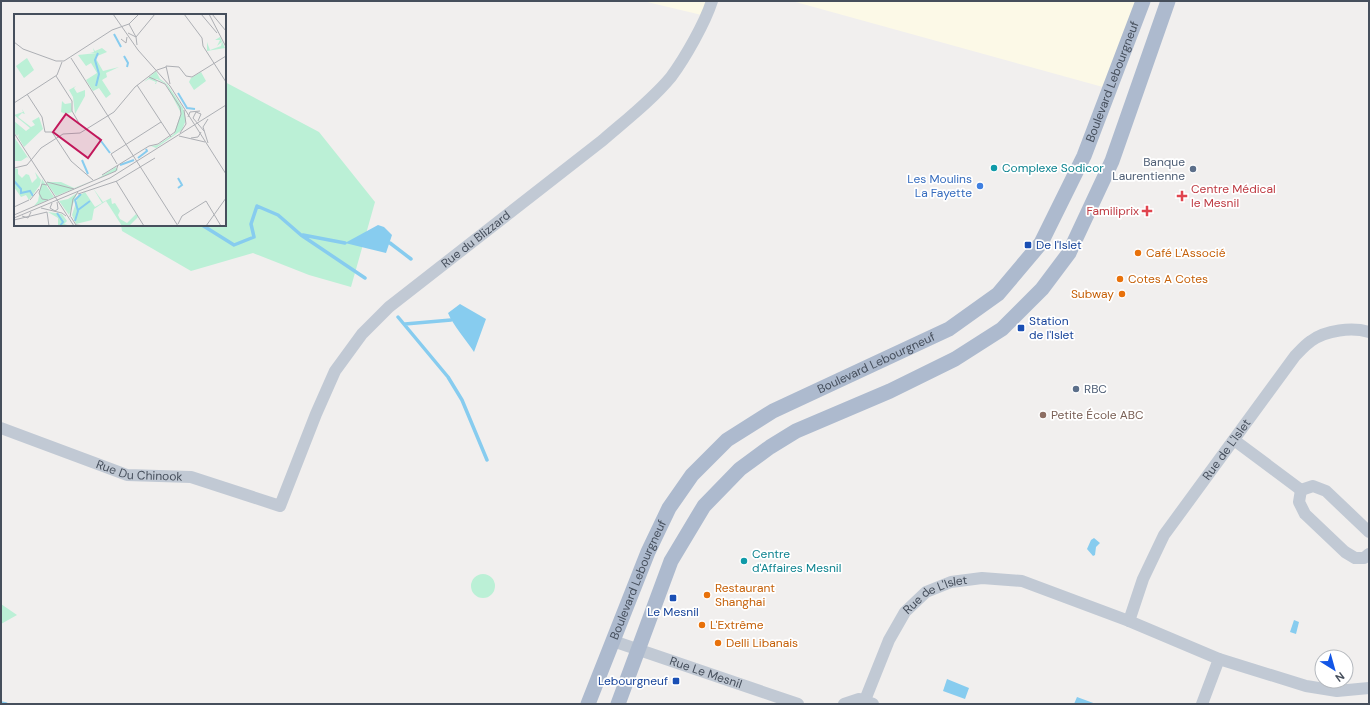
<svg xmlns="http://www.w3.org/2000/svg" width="1370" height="705" viewBox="0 0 1370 705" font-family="'DM Sans',sans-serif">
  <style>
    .commercial { fill: #fcf9e7 }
    .green { fill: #bbf0d6 }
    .water { fill: #87ccef }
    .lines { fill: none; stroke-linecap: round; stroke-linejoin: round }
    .stream { stroke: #87ccef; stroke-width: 3.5 }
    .minor { stroke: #c1c9d4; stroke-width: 12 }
    .major { stroke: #adbace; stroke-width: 15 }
    .culture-dot { fill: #0f9aa8; stroke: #fff; stroke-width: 1.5 }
    .service-dot { fill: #5c6f8a; stroke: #fff; stroke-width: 1.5 }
    .shop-dot { fill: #3f7fe0; stroke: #fff; stroke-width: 1.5 }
    .health-dot { fill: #e0444e; stroke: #fff; stroke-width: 1.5 }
    .transit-dot { fill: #1a4fb4; stroke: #fff; stroke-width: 1.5 }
    .food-dot { fill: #e8710a; stroke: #fff; stroke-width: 1.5 }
    .education-dot { fill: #8d6e63; stroke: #fff; stroke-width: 1.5 }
    .labels { text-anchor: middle; stroke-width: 3.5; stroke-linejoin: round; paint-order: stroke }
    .street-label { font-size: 12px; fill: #464f5c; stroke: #fff }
    .service-label { font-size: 12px; fill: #4e5e75; stroke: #fff; text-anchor: end }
    .culture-label { font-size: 12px; fill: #0d838f; stroke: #fff; text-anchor: start }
    .shop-label { font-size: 12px; fill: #366cbe; stroke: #fff; text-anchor: end }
    .health-label { font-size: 12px; fill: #be3a42; stroke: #fff; text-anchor: start }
    .transit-label { font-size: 12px; fill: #164399; stroke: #fff; text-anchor: start }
    .food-label { font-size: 12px; fill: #c56008; stroke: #fff; text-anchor: start }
    .education-label { font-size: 12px; fill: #785e54; stroke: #fff; text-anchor: start }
    .inset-river { fill: none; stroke: #87ccef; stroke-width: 2 }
    .inset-road { fill: none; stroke: #adafb4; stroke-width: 1 }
    .view { fill: #c2185b; fill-opacity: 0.15; stroke: #c2185b; stroke-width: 2 }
    .inset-edge { fill: none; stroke: #464f5c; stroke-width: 2 }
  </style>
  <rect width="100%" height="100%" fill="#f1efee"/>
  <path class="commercial" d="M643 1H715L710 17Z
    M792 1H1143L1110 89Z"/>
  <path class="green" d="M225 82 319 132 375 202 351 287 309 275 253 253 191 271 122 231 121 225H225Z
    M471 586a12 12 0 1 1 24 0a12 12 0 1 1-24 0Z
    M1 604 17 615 1 624Z"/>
  <path class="water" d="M378 225 384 227 392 235 386 253 345 243Z
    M460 304 486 319 474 352C466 340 453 325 448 313Z
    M1094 538 1100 543 1096 547 1095 555 1093 556 1087 549 1091 540Z
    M1294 620 1299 622 1296 634 1290 632Z
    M947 679 969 688 965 699 943 691Z
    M1077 697 1096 704H1074Z"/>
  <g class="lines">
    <path class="stream" d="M202 225 234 245 254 237 251 224 257 206 278 215 301 235 365 278
      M303 235 345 243
      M390 243 411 259
      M398 317 448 377 462 400 487 460
      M405 324 451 320
      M1 703 6 704"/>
    <g class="minor">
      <path id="s1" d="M1 428 127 475 191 477 280 506 316 414 335 371 362 334 389 307 603 140C626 120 652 100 671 77 685 58 705 23 712 1"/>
      <path d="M1234 440 1301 490"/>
      <path d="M1301 490 1299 502 1305 514 1345 552 1355 558H1364L1369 554"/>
      <path d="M1301 490 1313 486 1326 491 1369 532"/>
      <path id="s2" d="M1129 621 1143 579 1164 535 1295 356C1300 351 1305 345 1311 341 1326 330 1352 327 1369 332"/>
      <path id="s3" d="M613 641 798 704"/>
      <path id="s4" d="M865 700 889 640 905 612 926 592 951 582 982 578 1022 581 1129 621 1219 659 1306 686 1337 691 1369 688"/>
      <path d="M844 704 859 699 873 704"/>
      <path d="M1202 704 1219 659"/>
    </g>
    <g class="major">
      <path id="s5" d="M588 704 648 552 669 508 692 475 727 440 773 411 949 329 998 294 1041 243 1084 156 1143 1"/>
      <path d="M618 704 671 561 704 506 740 469 770 447 796 431 890 391 955 359 1002 329 1042 289 1069 253 1112 161 1168 1"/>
    </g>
  </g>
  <g class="culture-dot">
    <circle cx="994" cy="168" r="4"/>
    <circle cx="744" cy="561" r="4"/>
  </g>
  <g class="service-dot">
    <circle cx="1193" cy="169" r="4"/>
    <circle cx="1076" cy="389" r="4"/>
  </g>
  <circle class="shop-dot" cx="980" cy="186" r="4"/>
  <g class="health-dot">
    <path d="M1180 190h4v4h4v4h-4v4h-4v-4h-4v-4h4z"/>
    <path d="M1145 205h4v4h4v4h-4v4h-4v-4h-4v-4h4z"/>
  </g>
  <g class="transit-dot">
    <rect x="1024" y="241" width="8" height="8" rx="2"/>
    <rect x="1017" y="324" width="8" height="8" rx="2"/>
    <rect x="669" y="594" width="8" height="8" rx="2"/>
    <rect x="672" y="677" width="8" height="8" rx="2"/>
  </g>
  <g class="food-dot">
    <circle cx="1138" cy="253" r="4"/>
    <circle cx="1120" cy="279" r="4"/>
    <circle cx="1122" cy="294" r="4"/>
    <circle cx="707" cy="595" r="4"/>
    <circle cx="702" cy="625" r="4"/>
    <circle cx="718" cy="643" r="4"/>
  </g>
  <circle class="education-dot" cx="1043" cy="415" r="4"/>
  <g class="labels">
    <g class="street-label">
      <text dy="4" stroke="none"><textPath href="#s5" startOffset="854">Boulevard Lebourgneuf</textPath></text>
      <text dy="4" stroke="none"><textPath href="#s1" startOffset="632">Rue du Blizzard</textPath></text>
      <text dy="4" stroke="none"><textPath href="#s5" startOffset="470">Boulevard Lebourgneuf</textPath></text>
      <text dy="4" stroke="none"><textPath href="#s2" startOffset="199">Rue de L'Islet</textPath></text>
      <text dy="4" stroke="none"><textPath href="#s1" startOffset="146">Rue Du Chinook</textPath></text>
      <text dy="4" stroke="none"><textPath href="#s5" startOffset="134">Boulevard Lebourgneuf</textPath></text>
      <text dy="4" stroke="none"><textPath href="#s4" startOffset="133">Rue de L'Islet</textPath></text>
      <text dy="4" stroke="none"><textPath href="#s3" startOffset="98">Rue Le Mesnil</textPath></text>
    </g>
    <g class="service-label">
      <text x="1185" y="166">Banque<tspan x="1185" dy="14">Laurentienne</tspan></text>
      <text x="1084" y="393" text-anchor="start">RBC</text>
    </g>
    <g class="culture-label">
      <text x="1002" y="172">Complexe Sodicor</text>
      <text x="752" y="558">Centre<tspan x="752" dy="14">d'Affaires Mesnil</tspan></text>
    </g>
    <g class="shop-label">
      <text x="972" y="183">Les Moulins<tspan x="972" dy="14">La Fayette</tspan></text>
    </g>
    <g class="health-label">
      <text x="1191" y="193">Centre Médical<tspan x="1191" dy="14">le Mesnil</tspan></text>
      <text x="1139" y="215" text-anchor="end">Familiprix</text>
    </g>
    <g class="transit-label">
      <text x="1036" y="249">De l'Islet</text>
      <text x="1029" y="325">Station<tspan x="1029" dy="14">de l'Islet</tspan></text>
      <text x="673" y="616" text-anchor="middle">Le Mesnil</text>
      <text x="668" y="685" text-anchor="end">Lebourgneuf</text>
    </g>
    <g class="food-label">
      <text x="1146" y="257">Café L'Associé</text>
      <text x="1128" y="283">Cotes A Cotes</text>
      <text x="1114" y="298" text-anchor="end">Subway</text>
      <text x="715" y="592">Restaurant<tspan x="715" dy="14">Shanghai</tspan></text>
      <text x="710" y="629">L'Extrême</text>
      <text x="726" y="647">Delli Libanais</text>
    </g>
    <g class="education-label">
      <text x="1051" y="419">Petite École ABC</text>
    </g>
  </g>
  <g transform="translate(14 14)">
    <rect width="212" height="212" fill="#f1efee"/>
    <path d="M206 23 211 34 193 37V28L194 31 199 29 194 31 196 36 207 32 208 28 203 32 206 26H201ZM79 34 81 37 88 34 93 38 81 43 89 57 105 53 92 59 93 63 88 66 97 80 92 84 85 74 79 77 72 66 83 59 77 49 72 52 64 41 83 39H76L80 38ZM13 44 20 56 10 64 2 52ZM142 57 146 65 153 70 169 94 172 106 168 116 142 134 137 132 144 131 160 120 167 99 152 70 143 65H139L143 67 142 70H141L142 68 135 65 130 68ZM187 58 192 67 180 76 175 68 177 64ZM62 72 60 74 63 79 71 76V82L61 100 59 83 55 76ZM48 87 51 90 57 89 58 98 52 100 47 98ZM8 95 11 100 8 99 4 103 17 113 21 111 18 107 25 103 29 115 10 133 4 123 5 120 3 122 0 118V107L12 117 16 114 0 101 9 98ZM0 123 15 145 13 143 7 147H0ZM102 153 104 156 95 160 42 182 32 168H47L60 174 83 165ZM0 154 4 155V160L8 164 12 160 15 161 18 169 23 164 21 158 27 166 26 171 15 186 12 181 7 183 0 173ZM28 165 40 183 20 192 24 187ZM79 174 89 188 97 184 98 190 101 189 106 197 104 201 106 205 113 209 122 200 124 203 115 212H108L92 187 80 195 78 206 62 210 58 201 64 182 71 178 81 193 88 189ZM63 179 55 201 45 187 54 185ZM34 198 48 200 53 207 50 210 57 212H44V204Z" fill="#bbf0d6"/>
    <path class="inset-river" d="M100 20 107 33M110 42 114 49 113 53M82 72 85 60 81 46 84 39M164 79 173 94 181 95M84 123 96 139M124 144 133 137 132 135M68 146 74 160M106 151 120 146M164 164 168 171 164 174M0 167 7 175V179L16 177 19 182M64 196 76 187M43 199 49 208 46 212M61 207 64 197 61 186 67 180"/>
    <path class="inset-road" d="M99 0 124 36 156 72 212 160M170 0 188 24 189 32 212 68M187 0 203 19M195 0 212 33M198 0 212 17M115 10 122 23 141 0M114 19 122 23 123 31M107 25 112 29 113 23M0 28 9 35 42 47H50L98 16 115 10 125 0M57 44 164 212M152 52 165 53 172 62 178 63 212 42M152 52 156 70M42 62 58 87V97L65 109M123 71 157 123M13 80 28 103 31 118M0 89 43 61 48 48M174 103 176 98 186 97M184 107 187 100 182 98 179 104 190 117M31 118H38L57 147 79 166M0 119 60 212M166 119 172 110 170 96M165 122 191 128M177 124 184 123 187 118M194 129 189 113 194 105M103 150 97 140 147 108M0 154 13 151 27 134 49 120 66 119 100 98 121 73 143 56 152 53M88 161 135 132 144 130 161 118 167 100 166 93 151 70 135 63M102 167 130 212M33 168 60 175M33 171 28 170 25 179 28 185 34 186M64 180 103 167 141 144M16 186 25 175M38 189 36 194 41 197 44 195 43 188M0 193 15 186M27 194 48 199 52 202M0 201 102 157 104 151M8 202 14 204 17 198M56 203 59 185 64 178M57 203 62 211 72 212M0 204 96 164 212 91M0 206 33 198 35 212M164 210 168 202 192 187 207 212M192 212 212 184"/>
    <path class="view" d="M52 100 87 126 74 144 39 118Z"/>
    <rect width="212" height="212" class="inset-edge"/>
  </g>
  <rect width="1370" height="705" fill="none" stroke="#464f5c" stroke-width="4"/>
  <g transform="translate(1334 669) rotate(143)"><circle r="19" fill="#ffffff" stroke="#b5b9be"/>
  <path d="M0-3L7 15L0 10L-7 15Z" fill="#1356e6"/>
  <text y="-6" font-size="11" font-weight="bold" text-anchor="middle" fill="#464f5c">N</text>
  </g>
</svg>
